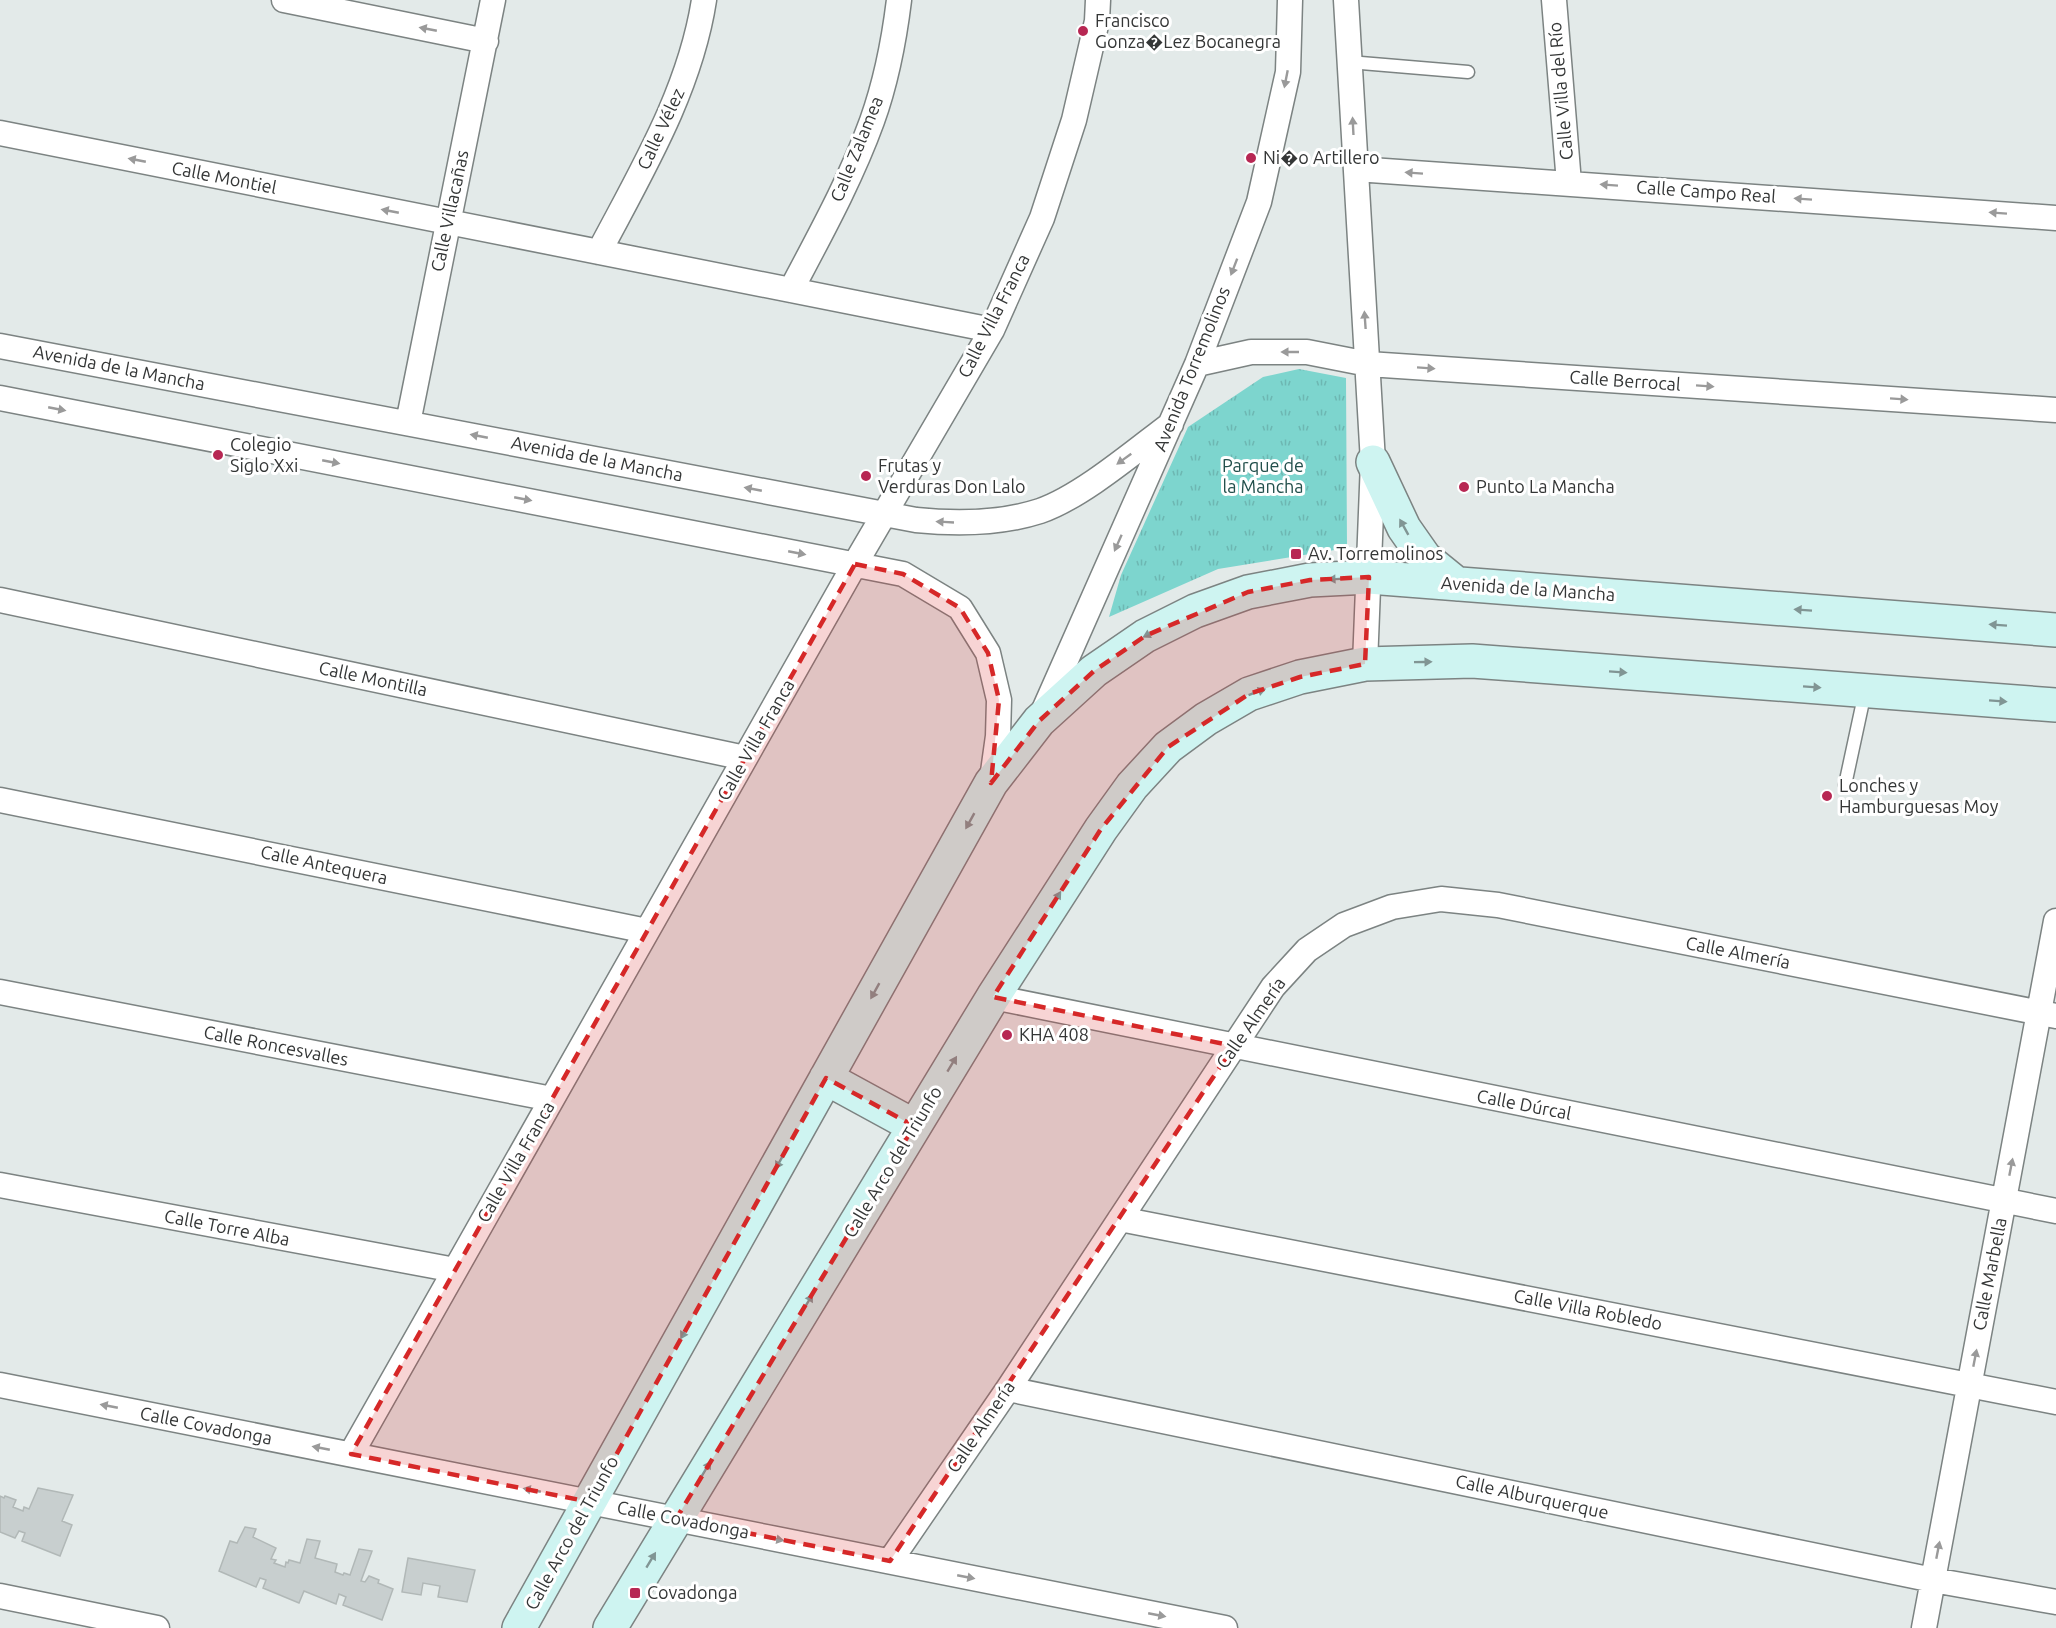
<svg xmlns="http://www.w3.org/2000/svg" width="2056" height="1628" viewBox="0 0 2056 1628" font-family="Ubuntu,sans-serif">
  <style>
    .park { fill: url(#park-tufts) }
    .building { fill: #c8cfcf; stroke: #b1b8b7; stroke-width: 1.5 }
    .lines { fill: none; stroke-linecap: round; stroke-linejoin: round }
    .lane-casing { stroke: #7c8382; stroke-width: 15 }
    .street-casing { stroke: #7c8382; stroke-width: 27 }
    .secondary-casing { stroke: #7c8382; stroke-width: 36 }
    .lane { stroke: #fff; stroke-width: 12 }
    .street { stroke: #fff; stroke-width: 24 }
    .secondary { stroke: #cef4f1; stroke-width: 33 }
    .oneway { fill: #9a9a9a }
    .oneway2 { fill: #819594 }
    .marked { fill: #d62828; fill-opacity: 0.2; stroke: #d62828; stroke-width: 4.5; stroke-dasharray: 12 8; stroke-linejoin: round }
    .poi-dot { fill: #b72753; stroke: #fff; stroke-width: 2 }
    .labels { text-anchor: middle; stroke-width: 6; stroke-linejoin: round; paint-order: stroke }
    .poi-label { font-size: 18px; fill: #343636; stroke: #fff; text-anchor: start }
    .street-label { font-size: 18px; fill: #343636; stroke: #fff }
    .park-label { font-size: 18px; fill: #23504c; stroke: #fff }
  </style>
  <defs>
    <pattern id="park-tufts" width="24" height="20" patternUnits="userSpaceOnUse" patternTransform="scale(1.5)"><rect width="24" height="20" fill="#7dd5ce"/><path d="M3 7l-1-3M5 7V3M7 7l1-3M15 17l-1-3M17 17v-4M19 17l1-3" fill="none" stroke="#6db7b2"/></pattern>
  </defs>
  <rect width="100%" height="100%" fill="#e3eae9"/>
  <path class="park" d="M1299 369 1346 378 1347 548 1218 569 1109 617 1121 575 1188 427 1263 377Z"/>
  <path class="building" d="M38 1488 73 1495 62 1521 72 1525 60 1556 22 1541 25 1533 19 1531 15 1538 0 1532V1496L4 1498 5 1496 16 1500 13 1507 23 1511 24 1507 29 1509Z
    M245 1527 256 1529 253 1537 276 1548 271 1559 276 1560 274 1563 285 1567 286 1562 288 1563 289 1560 300 1563 307 1539 320 1541 315 1558 337 1564 335 1572 343 1575 344 1573 350 1575 359 1549 372 1551 361 1581 365 1582 369 1576 379 1580 378 1583 393 1589 382 1620 343 1605 346 1597 339 1594 336 1604 304 1591 299 1603 263 1588 266 1580 260 1578 256 1587 219 1571 230 1541 237 1543Z
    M408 1558 475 1570 467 1602 438 1597 440 1586 423 1583 421 1595 402 1592Z"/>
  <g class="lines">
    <defs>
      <path id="lane" d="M1349 62 1468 72
        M1845 785 1865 692"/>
      <path id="street" d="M284 0 486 41
        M1346 0 1373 462 1365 664
        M1554 0 1569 183
        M0 133 992 330
        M1356 169 2056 218
        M599 252C641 172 690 91 704 0
        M791 290C820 235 851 179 872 121 886 82 894 41 899 0
        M0 346 916 520C957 524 1000 524 1040 511 1081 497 1135 451 1171 424
        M1197 364 1251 352H1307L1368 364 2056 410
        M0 398 903 574 960 608 988 653 999 700 998 736 992 779
        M408 423 493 0
        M0 600 745 758
        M1043 712 1197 364 1259 202 1288 72 1290 0
        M0 800 647 931
        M0 992 552 1099
        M993 997 2056 1211
        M0 1185 455 1270
        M1120 1219 2056 1402
        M0 1385 1225 1628
        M1008 1389 1933 1580 2056 1602
        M351 1454 855 564 992 330 1042 218 1074 120 1097 21 1098 0
        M890 1561 1008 1389 1273 987 1307 950 1344 925 1392 907 1441 899 1498 905 2056 1016
        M0 1596 157 1628
        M1924 1628 2056 921"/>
      <path id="secondary" d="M1373 462 1404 528 1425 558 1457 584
        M826 1078 914 1126
        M519 1628 991 783 1039 721 1094 671 1145 636 1195 611 1248 592 1310 580 1369 577 2056 630
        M610 1628 993 997 1101 829 1132 786 1168 747 1206 719 1249 694 1300 677 1365 664 1472 661 2056 705"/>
    </defs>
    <use href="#lane" class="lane-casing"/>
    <use href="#street" class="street-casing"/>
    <use href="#secondary" class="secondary-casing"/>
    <use href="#lane" class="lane"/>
    <use href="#street" class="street"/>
    <use href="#secondary" class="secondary"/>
  </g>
  <defs><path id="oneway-solid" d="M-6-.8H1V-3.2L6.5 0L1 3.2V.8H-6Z" transform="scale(1.5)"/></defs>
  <g class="oneway">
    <use href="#oneway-solid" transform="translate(428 29) rotate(-169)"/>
    <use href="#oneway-solid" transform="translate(1286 79) rotate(101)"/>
    <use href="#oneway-solid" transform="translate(1353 126) rotate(-93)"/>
    <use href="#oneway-solid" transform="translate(137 160) rotate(-169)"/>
    <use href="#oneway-solid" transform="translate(1414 173) rotate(-176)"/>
    <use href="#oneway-solid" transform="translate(1609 185) rotate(-176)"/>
    <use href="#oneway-solid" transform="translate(1803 199) rotate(-176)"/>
    <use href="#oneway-solid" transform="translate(390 211) rotate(-169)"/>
    <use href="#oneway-solid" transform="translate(1998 213) rotate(-176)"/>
    <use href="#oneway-solid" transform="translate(1234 267) rotate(111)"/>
    <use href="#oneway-solid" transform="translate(1365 320) rotate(-94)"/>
    <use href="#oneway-solid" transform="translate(1290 352) rotate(180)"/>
    <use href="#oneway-solid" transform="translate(1426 368) rotate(4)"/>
    <use href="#oneway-solid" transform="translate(1705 386) rotate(4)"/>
    <use href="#oneway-solid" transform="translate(1899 399) rotate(4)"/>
    <use href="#oneway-solid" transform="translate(57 409) rotate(11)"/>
    <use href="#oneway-solid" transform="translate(479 436) rotate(-169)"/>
    <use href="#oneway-solid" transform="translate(1124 459) rotate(144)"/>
    <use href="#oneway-solid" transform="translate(331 462) rotate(11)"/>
    <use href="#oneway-solid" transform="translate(753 489) rotate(-169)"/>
    <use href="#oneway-solid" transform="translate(523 499) rotate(11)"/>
    <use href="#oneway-solid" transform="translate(945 522) rotate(-177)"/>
    <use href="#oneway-solid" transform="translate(1118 543) rotate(114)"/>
    <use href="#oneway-solid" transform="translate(797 553) rotate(11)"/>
    <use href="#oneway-solid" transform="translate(2011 1167) rotate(-79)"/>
    <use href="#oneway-solid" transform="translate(1975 1358) rotate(-79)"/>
    <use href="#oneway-solid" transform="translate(109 1406) rotate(-169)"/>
    <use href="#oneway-solid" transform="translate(321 1448) rotate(-169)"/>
    <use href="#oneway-solid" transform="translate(532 1490) rotate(-169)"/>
    <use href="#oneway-solid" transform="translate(775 1539) rotate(11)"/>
    <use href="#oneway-solid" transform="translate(1938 1550) rotate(-79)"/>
    <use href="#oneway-solid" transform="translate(966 1577) rotate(11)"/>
    <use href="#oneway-solid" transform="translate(1157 1615) rotate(11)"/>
  </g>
  <g class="oneway2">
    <use href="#oneway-solid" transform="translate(1404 527) rotate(-119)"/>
    <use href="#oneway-solid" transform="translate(1337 579) rotate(177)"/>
    <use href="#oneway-solid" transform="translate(1803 610) rotate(-176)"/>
    <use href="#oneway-solid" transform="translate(1998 625) rotate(-176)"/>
    <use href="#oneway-solid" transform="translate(1151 633) rotate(152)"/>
    <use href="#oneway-solid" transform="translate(1423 662) rotate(-1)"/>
    <use href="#oneway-solid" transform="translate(1618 672) rotate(4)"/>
    <use href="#oneway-solid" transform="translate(1812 687) rotate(4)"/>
    <use href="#oneway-solid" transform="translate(1257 692) rotate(-20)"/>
    <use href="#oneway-solid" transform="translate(1998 701) rotate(4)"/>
    <use href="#oneway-solid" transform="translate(970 821) rotate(119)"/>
    <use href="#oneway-solid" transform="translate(1056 899) rotate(-57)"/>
    <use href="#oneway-solid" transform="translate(875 991) rotate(119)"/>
    <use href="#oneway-solid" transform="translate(952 1064) rotate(-59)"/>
    <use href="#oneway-solid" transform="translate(780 1161) rotate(119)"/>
    <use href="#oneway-solid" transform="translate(808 1302) rotate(-59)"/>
    <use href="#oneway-solid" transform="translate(685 1331) rotate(119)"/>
    <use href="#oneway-solid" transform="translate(706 1469) rotate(-59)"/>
    <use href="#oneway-solid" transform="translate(651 1560) rotate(-59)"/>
  </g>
  <path class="marked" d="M855 564 903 574 960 608 988 653 999 700 991 783 1039 721 1094 671 1145 636 1248 592 1310 580 1369 577 1365 664 1300 677 1249 694 1168 747 1101 829 993 997 1234 1046 890 1561 676 1519 914 1126 826 1078 590 1502 351 1454Z"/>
  <g class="poi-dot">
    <circle cx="1083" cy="31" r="6"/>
    <circle cx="1251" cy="158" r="6"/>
    <circle cx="218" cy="455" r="6"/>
    <circle cx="866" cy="476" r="6"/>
    <circle cx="1464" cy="487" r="6"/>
    <rect x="1290" y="548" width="12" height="12" rx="3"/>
    <circle cx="1827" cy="796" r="6"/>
    <circle cx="1007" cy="1035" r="6"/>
    <rect x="629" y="1587" width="12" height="12" rx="3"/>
  </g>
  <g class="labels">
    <g class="poi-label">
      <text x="1095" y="27">Francisco<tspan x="1095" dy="21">Gonza�Lez Bocanegra</tspan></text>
      <text x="1263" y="164">Ni�o Artillero</text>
      <text x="230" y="451">Colegio<tspan x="230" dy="21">Siglo Xxi</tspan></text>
      <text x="878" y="472">Frutas y<tspan x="878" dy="21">Verduras Don Lalo</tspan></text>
      <text x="1476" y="493">Punto La Mancha</text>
      <text x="1308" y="560">Av. Torremolinos</text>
      <text x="1839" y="792">Lonches y<tspan x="1839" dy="21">Hamburguesas Moy</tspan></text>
      <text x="1019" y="1041">KHA 408</text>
      <text x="647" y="1599">Covadonga</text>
    </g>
    <g class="street-label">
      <text transform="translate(1561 91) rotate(-95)" y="6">Calle Villa del Río</text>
      <text transform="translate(661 129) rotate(-65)" y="6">Calle Vélez</text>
      <text transform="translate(857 149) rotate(-68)" y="6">Calle Zalamea</text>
      <text transform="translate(224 178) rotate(11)" y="6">Calle Montiel</text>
      <text transform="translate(1706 192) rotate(4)" y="6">Calle Campo Real</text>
      <text transform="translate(450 211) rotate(-78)" y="6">Calle Villacañas</text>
      <text transform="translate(994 316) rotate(-63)" y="6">Calle Villa Franca</text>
      <text transform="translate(119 368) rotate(11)" y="6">Avenida de la Mancha</text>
      <text transform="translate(1192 369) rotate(-68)" y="6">Avenida Torremolinos</text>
      <text transform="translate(1625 381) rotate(4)" y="6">Calle Berrocal</text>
      <text transform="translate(597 459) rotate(11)" y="6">Avenida de la Mancha</text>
      <text transform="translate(1528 589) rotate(4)" y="6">Avenida de la Mancha</text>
      <text transform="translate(373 679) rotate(12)" y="6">Calle Montilla</text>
      <text transform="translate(756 740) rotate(-60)" y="6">Calle Villa Franca</text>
      <text transform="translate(324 865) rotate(12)" y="6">Calle Antequera</text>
      <text transform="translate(1738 953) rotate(11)" y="6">Calle Almería</text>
      <text transform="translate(1251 1023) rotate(-55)" y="6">Calle Almería</text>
      <text transform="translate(276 1046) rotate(11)" y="6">Calle Roncesvalles</text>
      <text transform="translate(1524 1105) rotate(11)" y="6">Calle Dúrcal</text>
      <text transform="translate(516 1162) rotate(-60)" y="6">Calle Villa Franca</text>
      <text transform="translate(893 1162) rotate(-59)" y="6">Calle Arco del Triunfo</text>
      <text transform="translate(227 1228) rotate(11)" y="6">Calle Torre Alba</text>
      <text transform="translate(1990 1274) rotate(-79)" y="6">Calle Marbella</text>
      <text transform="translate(1588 1310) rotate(11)" y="6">Calle Villa Robledo</text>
      <text transform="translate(206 1426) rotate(11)" y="6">Calle Covadonga</text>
      <text transform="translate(981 1427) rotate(-56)" y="6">Calle Almería</text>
      <text transform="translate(1532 1497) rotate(12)" y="6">Calle Alburquerque</text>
      <text transform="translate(683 1520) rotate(11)" y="6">Calle Covadonga</text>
      <text transform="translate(572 1533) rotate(-61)" y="6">Calle Arco del Triunfo</text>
    </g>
    <g class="park-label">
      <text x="1263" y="472">Parque de<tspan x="1263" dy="21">la Mancha</tspan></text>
    </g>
  </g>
</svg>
